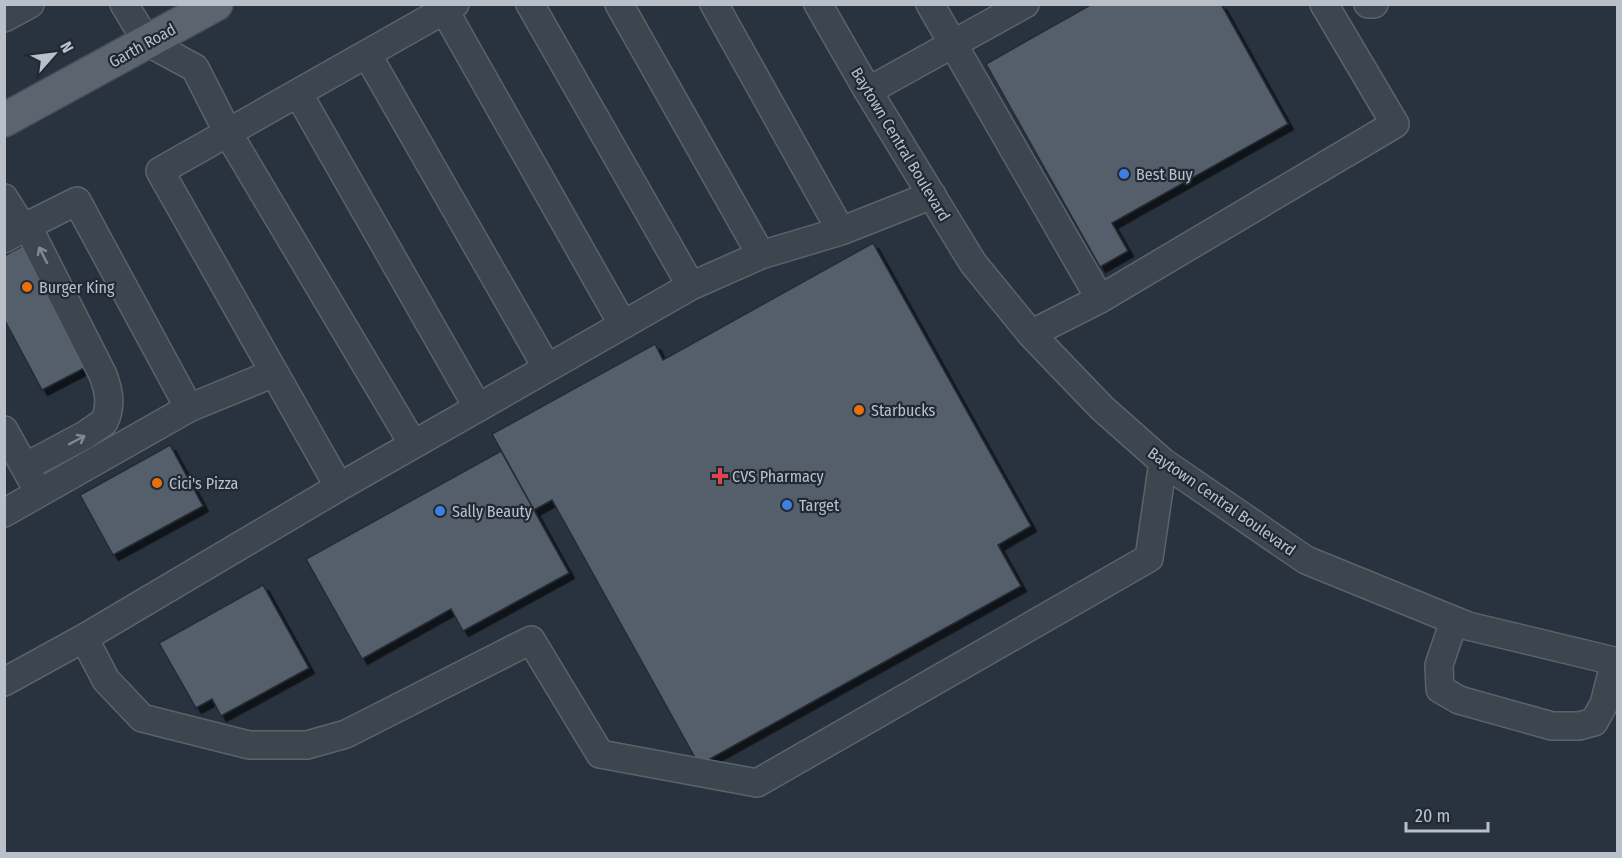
<svg xmlns="http://www.w3.org/2000/svg" width="1622" height="858" viewBox="0 0 1622 858" font-family="'Fira Sans Condensed',sans-serif">
  <style>
    .building { fill: #545e6c; stroke: #232c36; stroke-width: 1.5; filter: url(#shadow) }
    .lines { fill: none; stroke-linecap: round; stroke-linejoin: round }
    .minor-casing { stroke: #5a636c; stroke-width: 30 }
    .major-casing { stroke: #464e58; stroke-width: 36 }
    .minor { stroke: #3d454f; stroke-width: 27 }
    .major { stroke: #5b646f; stroke-width: 33 }
    .oneway { stroke: #818992 }
    .shop-dot { fill: #3f7fe0; stroke: #212a34; stroke-width: 2 }
    .food-dot { fill: #e8710a; stroke: #212a34; stroke-width: 2 }
    .health-dot { fill: #e0444e; stroke: #212a34; stroke-width: 2 }
    .labels { text-anchor: middle; stroke-width: 4.5; stroke-linejoin: round; paint-order: stroke }
    .street-label { font-size: 16px; fill: #b9c0c9; stroke: #212a34 }
    .poi-label { font-size: 16px; fill: #b9c0c9; stroke: #212a34; text-anchor: start }
  </style>
  <defs>
    <filter id="shadow"><feDropShadow dx="5.5" dy="5.5" stdDeviation="0" flood-color="#0009"/></filter>
  </defs>
  <rect width="100%" height="100%" fill="#29333f"/>
  <path class="building" d="M1092 4H1221L1288 124 1112 223 1128 251 1100 267 986 64Z
    M873 243 1031 526 998 545 1021 586 699 765 552 500 534 510 492 434 655 344 663 360Z
    M26 244 90 365 42 390 4 319V256Z
    M170 445 203 506 113 555 80 495Z
    M501 451 569 573 463 631 451 609 362 659 306 559Z
    M263 585 309 668 221 716 212 699 196 708 159 643Z"/>
  <g class="lines">
    <defs>
      <path id="minor" d="M124 4 147 42 195 68 228 133 413 444
        M441 4 623 325
        M530 4 691 286
        M619 4 761 255
        M714 4 841 231
        M818 4 868 91 973 263 1031 334 1102 408 1163 462 1306 560 1468 626 1618 662
        M930 4 1100 299
        M1368 4H1374
        M4 18 30 4
        M367 54 547 368
        M868 91 1025 4
        M298 93 478 408
        M4 198 23 228
        M4 239 23 228 77 201 189 408 4 513
        M1031 334 1100 299 1395 124 1324 4
        M189 408 274 373
        M4 430 33 482
        M25 467 85 435 104 422C112 406 109 391 103 375L27 225
        M339 487 160 171 455 4
        M1454 621 1439 665 1440 689 1459 700 1552 726H1579L1594 722 1604 704 1615 661
        M84 638 106 680 142 718 249 745H307L346 734 531 640 600 754 757 783 1149 558 1163 462
        M4 682 84 638 339 487 691 286 761 255 841 231 932 195"/>
      <path id="major" d="M4 120 216 4"/>
    </defs>
    <use href="#minor" class="minor-casing"/>
    <use href="#major" class="major-casing"/>
    <use href="#minor" class="minor"/>
    <use href="#major" class="major"/>
  </g>
  <defs><path id="oneway-shaft" d="M-6 0H5M1.5-3L5.5 0L1.5 3" fill="none" stroke-width="1.6" stroke-linecap="round" stroke-linejoin="round" transform="scale(1.5)"/></defs>
  <g class="oneway">
    <use href="#oneway-shaft" transform="translate(43 255) rotate(-117)"/>
    <use href="#oneway-shaft" transform="translate(77 440) rotate(-28)"/>
  </g>
  <g class="shop-dot">
    <circle cx="1124" cy="174" r="6"/>
    <circle cx="787" cy="505" r="6"/>
    <circle cx="440" cy="511" r="6"/>
  </g>
  <g class="food-dot">
    <circle cx="27" cy="287" r="6"/>
    <circle cx="859" cy="410" r="6"/>
    <circle cx="157" cy="483" r="6"/>
  </g>
  <path class="health-dot" d="M717 467h6v6h6v6h-6v6h-6v-6h-6v-6h6z"/>
  <g class="labels">
    <g class="street-label">
      <text transform="translate(142 45) rotate(-29)" y="6">Garth Road</text>
      <text transform="translate(901 144) rotate(59)" y="6">Baytown Central Boulevard</text>
      <text transform="translate(1222 501) rotate(35)" y="6">Baytown Central Boulevard</text>
    </g>
    <g class="poi-label">
      <text x="1136" y="180">Best Buy</text>
      <text x="39" y="293">Burger King</text>
      <text x="871" y="416">Starbucks</text>
      <text x="732" y="482">CVS Pharmacy</text>
      <text x="169" y="489">Cici's Pizza</text>
      <text x="799" y="511">Target</text>
      <text x="452" y="517">Sally Beauty</text>
    </g>
  </g>
  <rect width="1622" height="858" fill="none" stroke="#b9c0c9" stroke-width="12"/>
  <g transform="translate(54 54) rotate(62)" stroke="#212a34" stroke-width="4.5" paint-order="stroke">
  <path d="M0-4.5L10 22L0 15L-10 22Z" fill="#b9c0c9"/>
  <text y="-9" font-size="16" font-weight="bold" text-anchor="middle" fill="#b9c0c9">N</text>
  </g>
  <path d="M1406 822v9h82v-9" fill="none" stroke="#b9c0c9" stroke-width="3"/>
  <text x="1415" y="822" font-size="18" fill="#b9c0c9" stroke="#212a34" stroke-width="4.5" paint-order="stroke">20 m</text>
</svg>
